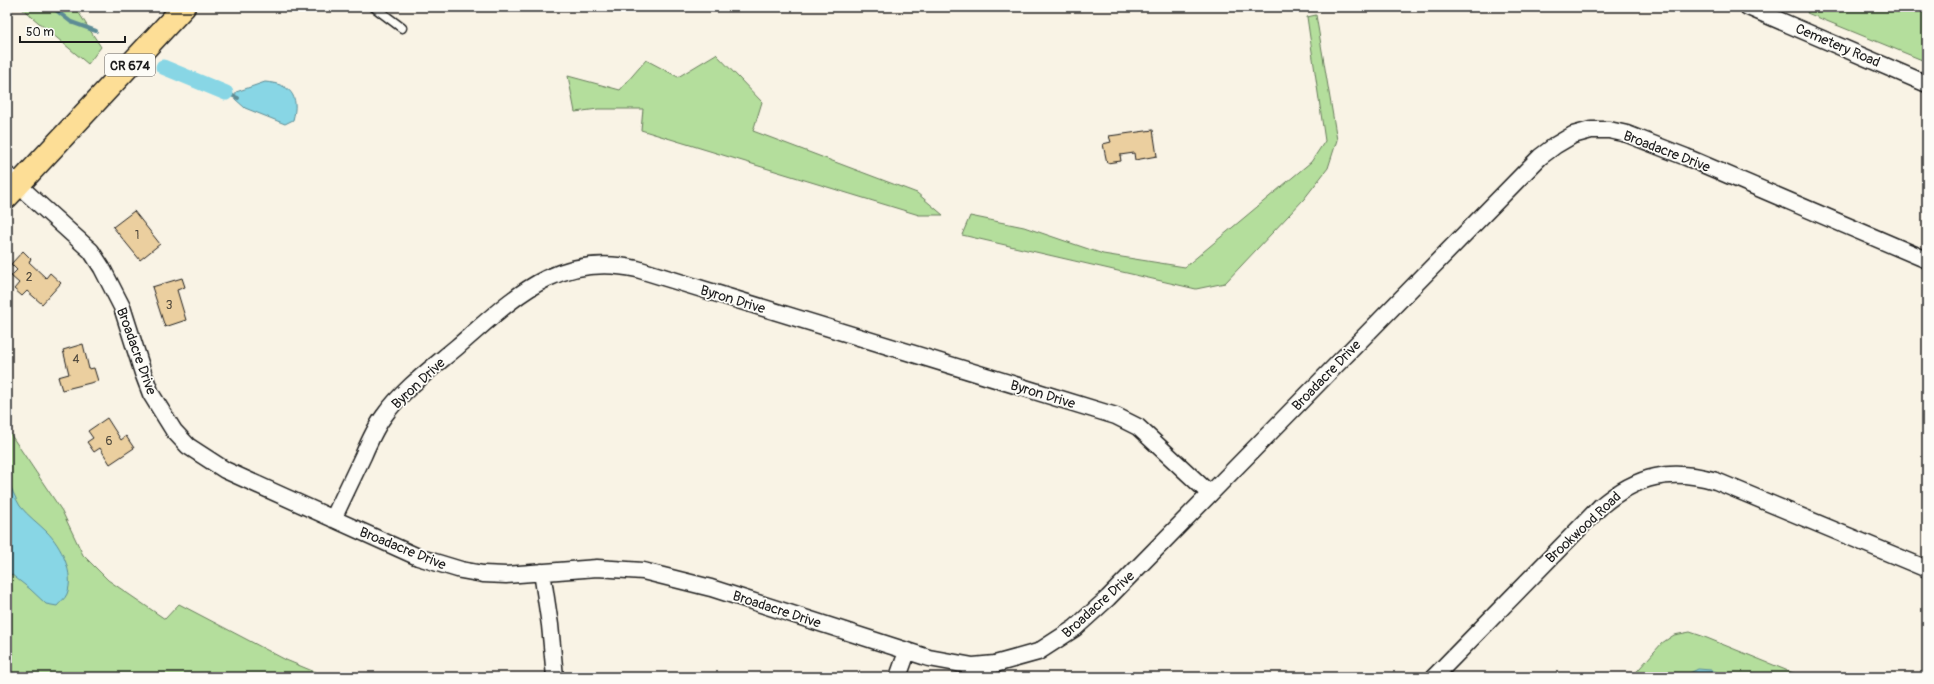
<svg xmlns="http://www.w3.org/2000/svg" width="1934" height="684" viewBox="0 0 1934 684" font-family="Pangolin,sans-serif">
  <style>
    .green { fill: #b4de9c; stroke: #687d5c }
    .water { fill: #88d6e5; stroke: #5d8c95 }
    .lines { fill: none; stroke-linecap: round; stroke-linejoin: round }
    .stream { stroke: #5d8c95; stroke-width: 4 }
    .canal { stroke: #88d6e5; stroke-width: 15 }
    .building { fill: #ebcf9f; stroke: #1c1c1c }
    .lane-casing { stroke: #1c1c1c; stroke-width: 11 }
    .street-casing { stroke: #1c1c1c; stroke-width: 19 }
    .primary-casing { stroke: #1c1c1c; stroke-width: 25 }
    .lane { stroke: #fdfcf7; stroke-width: 8 }
    .street { stroke: #fdfcf7; stroke-width: 16 }
    .primary { stroke: #fdde96; stroke-width: 22 }
    .labels { text-anchor: middle; stroke-width: 3.5; stroke-linejoin: round; paint-order: stroke }
    .number-label { font-size: 12px; fill: #50493d }
    .shield { fill: #fdfcf7; stroke: #605f5e; stroke-width: 1 }
    .shield-label { font-size: 13px; font-weight: bold; fill: #1c1c1c }
    .street-label { font-size: 14px; fill: #1c1c1c; stroke: #fdfcf7 }
  </style>
  <rect width="100%" height="100%" fill="#f9f3e5"/>
  <filter id="ink" filterUnits="userSpaceOnUse"><feTurbulence type="fractalNoise" baseFrequency=".025" numOctaves="2"/><feDisplacementMap in="SourceGraphic" scale="8" xChannelSelector="R" yChannelSelector="G"/><feConvolveMatrix kernelMatrix="1 2 1 2 8 2 1 2 1" color-interpolation-filters="sRGB"/></filter>
  <g filter="url(#ink)">
    <path class="green" d="M20 7H75L101 47 88 64Z
      M1809 7H1927V62L1807 13Z
      M1316 15 1337 140 1328 168 1304 199 1225 283 1196 289 962 235 970 216 1024 227 1103 254 1185 267 1311 162 1325 141 1307 17Z
      M716 54 762 102 753 131 917 193 943 215H919L641 130 643 109H598L575 112 568 76 620 90 646 60 678 77Z
      M7 429 62 511 83 555 108 580 165 619 179 604 286 660 327 677H7Z
      M1690 632 1702 636 1803 677H1632L1662 643 1674 635Z"/>
    <path class="water" d="M265 82C290 84 300 95 293 120L285 124 245 108 235 99 236 92Z
      M7 478C11 487 15 498 20 506 28 516 38 523 47 532 61 546 75 574 67 594 65 599 60 602 57 606L46 604 30 589 7 571Z
      M1698 669 1711 670 1728 677H1682Z"/>
    <g class="lines">
      <path class="stream" d="M52 7 71 22 96 31
        M226 93 238 98"/>
      <path class="canal" d="M163 67 226 93"/>
    </g>
    <path class="building" d="M1153 130 1157 156 1135 160 1134 153 1120 155 1121 161 1107 163 1103 144 1111 142 1109 136Z
      M134 211 160 244 140 260 113 227Z
      M23 251 31 259 29 262 46 278 50 273 61 283 42 304 27 291 22 296 14 289 19 283 11 276 17 270 11 264Z
      M182 278 185 287 177 290 186 320 165 327 152 287Z
      M83 344 89 369 94 368 98 381 62 390 58 377 69 374 63 350Z
      M107 418 121 440 126 436 134 448 110 464 100 448 94 452 87 442 93 438 88 431Z"/>
    <g class="lines">
      <defs>
        <path id="lane" d="M374 7 402 28"/>
        <path id="street" d="M1748 7 1927 84
          M7 175 91 251 102 268 122 307 143 373 151 394 174 431 188 446 225 470 418 557 461 570 483 574 506 575 597 568 643 571 711 588 929 658 973 666 995 664 1038 652 1075 628 1108 598 1540 157 1556 145 1573 135 1591 130H1609L1627 134 1686 157 1927 260
          M333 519C343 498 353 477 363 456 369 442 375 428 384 416 403 389 432 368 457 347 513 299 556 251 637 269L1116 416 1138 427 1210 494
          M542 572 550 625 555 677
          M898 677 907 652
          M1434 677 1601 506C1638 475 1670 468 1716 481L1927 569"/>
        <path id="primary" d="M7 197 184 7"/>
      </defs>
      <use href="#lane" class="lane-casing"/>
      <use href="#street" class="street-casing"/>
      <use href="#primary" class="primary-casing"/>
      <use href="#lane" class="lane"/>
      <use href="#street" class="street"/>
      <use href="#primary" class="primary"/>
    </g>
  </g>
  <g class="labels">
    <g class="number-label">
      <text x="137" y="239">1</text>
      <text x="29" y="281">2</text>
      <text x="169" y="309">3</text>
      <text x="76" y="363">4</text>
      <text x="109" y="445">6</text>
    </g>
    <rect class="shield" x="105" y="54" width="50" height="22" rx="3"/>
    <g class="shield-label">
      <text x="130" y="70">CR 674</text>
    </g>
    <g class="street-label">
      <text transform="translate(1838 45) rotate(23)" y="5">Cemetery Road</text>
      <text transform="translate(1667 151) rotate(21)" y="5">Broadacre Drive</text>
      <text transform="translate(733 299) rotate(17)" y="5">Byron Drive</text>
      <text transform="translate(137 351) rotate(70)" y="5">Broadacre Drive</text>
      <text transform="translate(1326 375) rotate(-46)" y="5">Broadacre Drive</text>
      <text transform="translate(418 383) rotate(-43)" y="5">Byron Drive</text>
      <text transform="translate(1043 394) rotate(17)" y="5">Byron Drive</text>
      <text transform="translate(1583 527) rotate(-43)" y="5">Brookwood Road</text>
      <text transform="translate(403 548) rotate(22)" y="5">Broadacre Drive</text>
      <text transform="translate(1098 604) rotate(-42)" y="5">Broadacre Drive</text>
      <text transform="translate(777 609) rotate(18)" y="5">Broadacre Drive</text>
    </g>
  </g>
  <rect width="1934" height="684" fill="none" stroke="#fdfcf7" stroke-width="24"/>
  <rect x="12" y="12" width="1910" height="660" fill="none" stroke="#1c1c1c" stroke-width="1.5" filter="url(#ink)"/>
  <path d="M20 36v6h105v-6" fill="none" stroke="#1c1c1c" stroke-width="2"/>
  <text x="26" y="36" font-size="12" fill="#1c1c1c" stroke="#fdfcf7" stroke-width="3" paint-order="stroke">50 m</text>
</svg>
